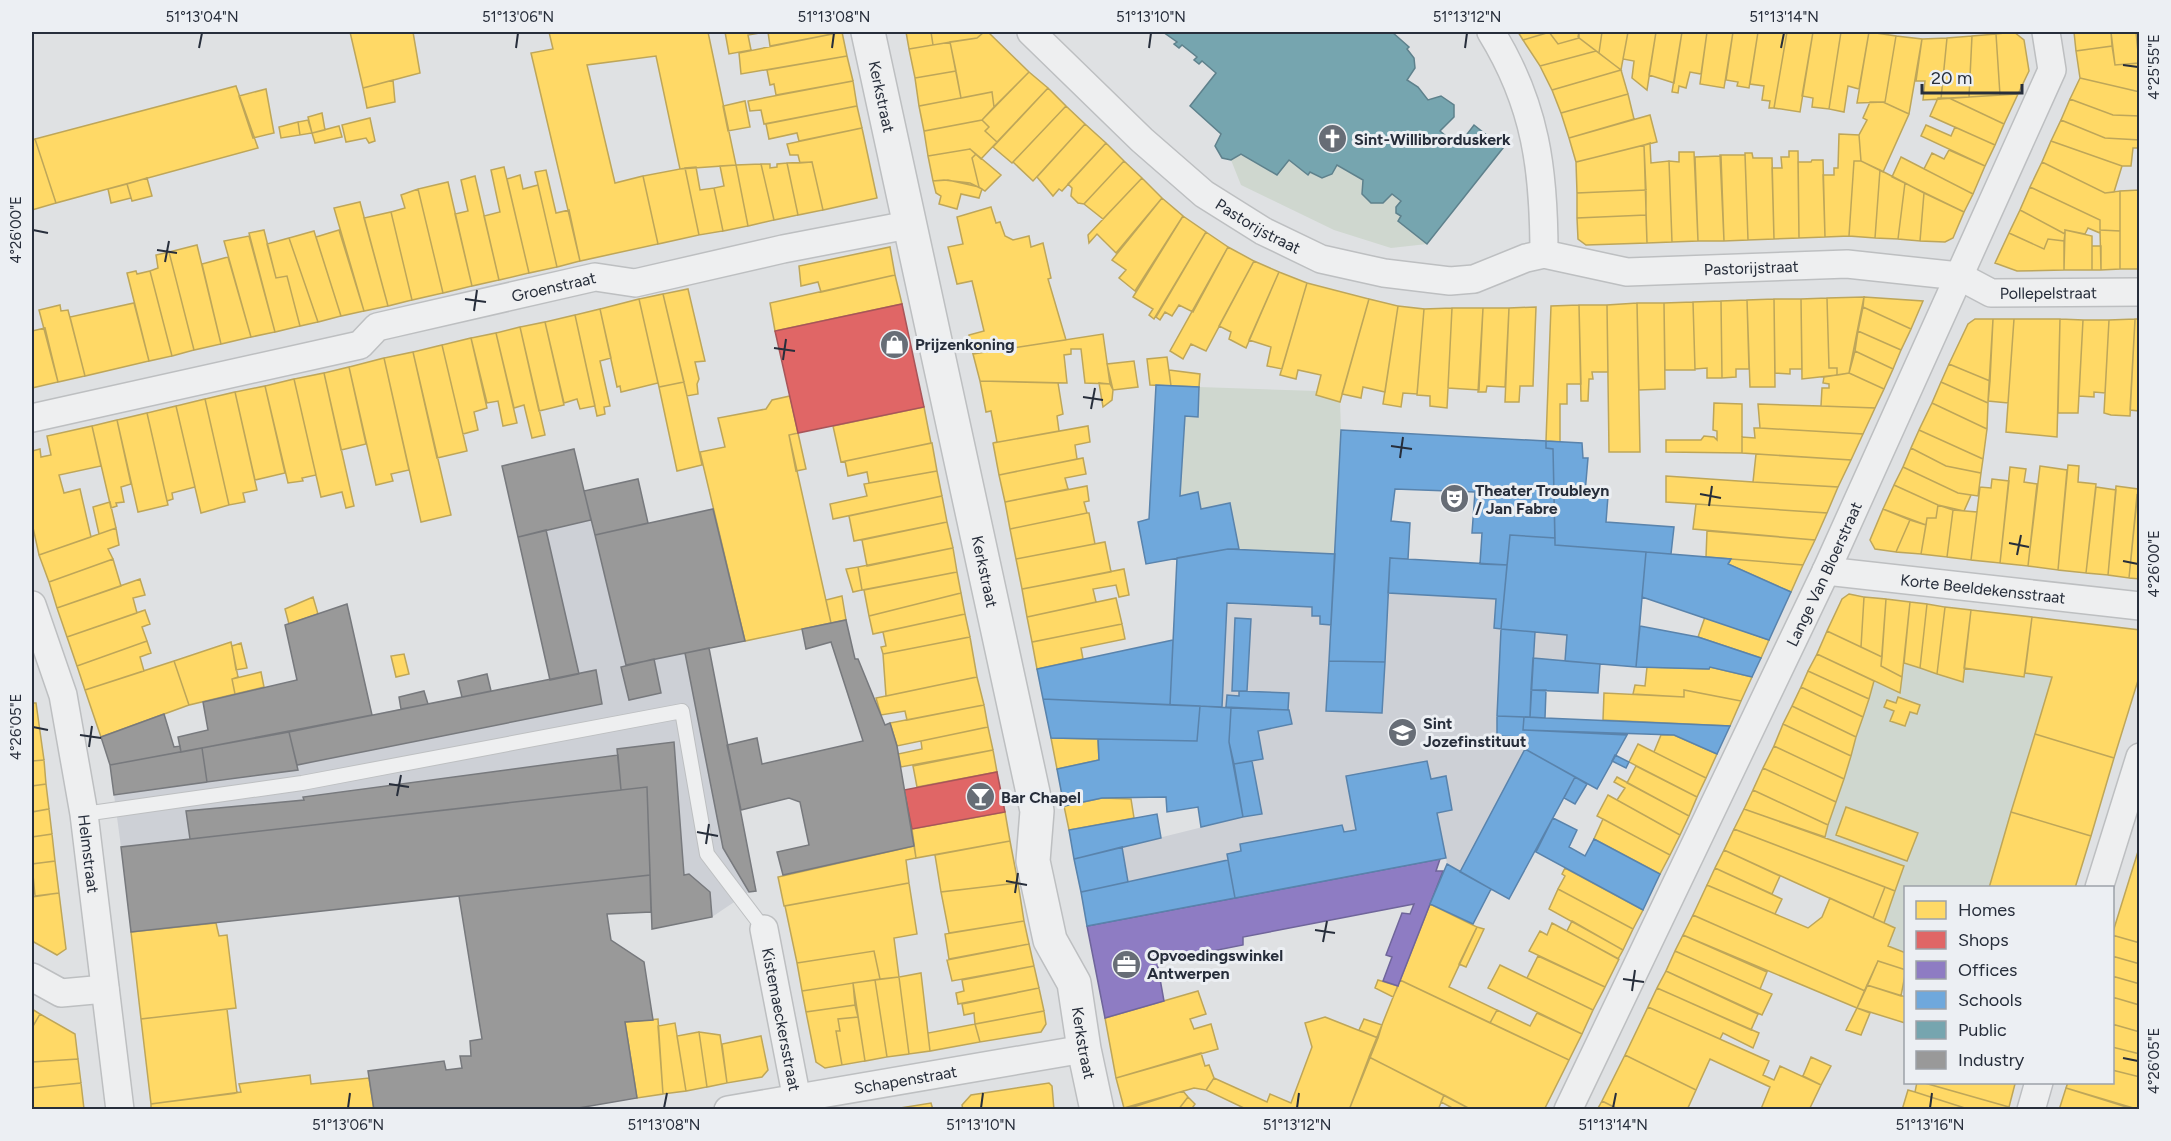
<svg xmlns="http://www.w3.org/2000/svg" width="2171" height="1141" viewBox="0 0 2171 1141" font-family="Figtree,sans-serif">
  <style>
    .built { fill: #cdd0d6 }
    .green { fill: #cfd7cf }
    .homes { fill: #ffd966; stroke: #bea659; stroke-width: 1.5 }
    .shops { fill: #e06666; stroke: #a85559; stroke-width: 1.5 }
    .offices { fill: #8e7cc3; stroke: #6f659a; stroke-width: 1.5 }
    .schools { fill: #6fa8dc; stroke: #5983ac; stroke-width: 1.5 }
    .public { fill: #76a5af; stroke: #5e818c; stroke-width: 1.5 }
    .industry { fill: #999; stroke: #77797d; stroke-width: 1.5 }
    .lines { fill: none; stroke-linecap: round; stroke-linejoin: round }
    .service-casing { stroke: #bdbfc1; stroke-width: 16 }
    .minor-casing { stroke: #bdbfc1; stroke-width: 30 }
    .tertiary-casing { stroke: #bdbfc1; stroke-width: 36 }
    .service { stroke: #eeeff0; stroke-width: 14 }
    .minor { stroke: #eeeff0; stroke-width: 27 }
    .tertiary { stroke: #eeeff0; stroke-width: 33 }
    .ticks { fill: none; stroke: #272e3b; stroke-width: 2 }
    .labels { text-anchor: middle; stroke-width: 6; stroke-linejoin: round; paint-order: stroke }
    .street-label { font-size: 16px; fill: #272e3b; stroke: #eceff3 }
    .poi-label { font-size: 16px; font-weight: bold; fill: #272e3b; stroke: #eceff3; text-anchor: start }
    .neatline { fill: none; stroke: #272e3b; stroke-width: 2 }
    .ticks-label { font-size: 15px; text-anchor: middle; fill: #272e3b }
  </style>
  <rect width="100%" height="100%" fill="#dfe1e3"/>
  <path class="built" d="M591 520 626 665 709 648 756 891 749 892 712 917 652 929 647 788 121 847 110 765 550 680 518 537Z
    M1510 535 1555 538 1646 552 1636 667 1533 659 1530 717 1523 730 1627 735 1597 789 1575 778 1509 899 1447 864 1446 858 1087 926 1074 859 1243 817 1229 742 1231 708 1170 705 1177 558 1228 549 1335 554 1385 662 1390 558 1507 565Z"/>
  <path class="green" d="M1241 154 1277 175 1289 160 1307 175 1310 172 1322 178 1332 174 1337 165 1363 180 1362 194 1371 203H1383L1392 194 1401 201 1396 207V213L1401 216 1398 221 1427 244 1391 248 1334 230 1241 185 1231 160Z
    M1199 387 1317 391 1316 395 1340 402 1341 430 1335 554 1239 549 1230 503 1201 509 1197 492 1180 496 1185 416H1198Z
    M1904 663 1962 681 1964 668 2024 677 2025 673 2052 677 1989 887 1906 888 1905 953 1888 946 1884 923 1904 866 1825 837 1874 681 1900 693Z"/>
  <path class="homes" d="M350 32H413L420 73 363 88Z
    M549 32H708L736 165 680 169 656 56 587 65 615 183 643 176 658 244 580 261 531 53 553 49Z
    M725 32H766L748 35 751 50 729 54Z
    M768 32H843L770 46Z
    M842 32 847 56 741 74 739 53Z
    M906 32H931L933 45 909 49Z
    M931 32H984L977 38 933 45Z
    M984 32H988L1029 72 994 107 992 92 961 98 950 42 977 38Z
    M1518 32H1550L1523 40Z
    M1549 32H1579V38L1558 44Z
    M1549 32 1558 44 1579 38 1596 51 1540 66 1523 40Z
    M1579 32H1602L1599 53 1578 37Z
    M1602 32H1628L1621 70 1599 53Z
    M1628 32H1656L1647 90 1632 78 1634 61 1623 59Z
    M1656 32H1682L1674 83 1649 75Z
    M1682 32H1707L1701 74 1690 72 1686 88 1679 86 1678 93 1672 92Z
    M1707 32H1733L1724 88 1700 84Z
    M1733 32H1758L1749 88 1737 86 1738 82 1726 80Z
    M1758 32H1787L1774 108H1769L1770 101 1762 100 1764 86 1750 84Z
    M1787 32H1813L1800 112 1774 108Z
    M1813 32H1841L1829 109 1812 107 1813 98 1802 96Z
    M1841 32H1869L1859 89 1848 86 1844 112 1829 109Z
    M1869 32 1896 36 1885 102 1857 103Z
    M2014 32 2024 40 2029 71 2018 94 2000 95 1996 34Z
    M2074 32H2111L2112 46 2076 51Z
    M2111 32H2136L2139 63 2115 65Z
    M1996 34 2000 95 1969 97 1972 36Z
    M1896 36 1922 39 1909 114 1883 102H1885Z
    M1972 36 1969 97 1941 99 1947 38Z
    M1947 38 1941 99 1923 100 1925 81H1916L1922 39Z
    M950 42 956 71 915 78 909 49Z
    M2112 46 2115 65 2140 63V92L2080 78 2076 51Z
    M1596 51 1621 70 1552 90 1540 66Z
    M847 56 853 81 776 95 774 84 770 85 767 70Z
    M1621 70 1628 94 1561 113 1552 90Z
    M956 71 961 98 919 106 915 78Z
    M1029 72 1048 88 997 142 985 131 989 127 982 120Z
    M2080 78 2140 92V116L2113 115 2070 99Z
    M393 80 395 102 367 108 363 88Z
    M853 81 857 106 764 124 761 110 750 111 748 101Z
    M236 86 258 148 56 203 35 139Z
    M1048 88 1066 106 1012 163 993 147Z
    M266 89 274 133 253 138 239 96Z
    M992 92 994 107 982 120 924 131 919 106Z
    M1628 94 1634 119 1569 138 1561 113Z
    M2018 94 2004 124 1949 98 1969 97Z
    M1938 98H1949L2004 124 1995 145 1930 116Z
    M2070 99 2113 115 2140 116V140L2105 138 2061 120Z
    M745 101 750 127 728 131 723 106Z
    M1870 102H1883L1909 114 1883 172 1861 161 1859 135 1867 120 1863 118Z
    M857 106 862 128 799 141 797 133 769 139 766 124Z
    M1066 106 1085 124 1033 181 1013 162Z
    M322 113 325 130 312 133 308 117Z
    M1650 115 1657 142 1576 162 1569 138Z
    M370 118 375 141 369 143 366 138 346 142 342 125Z
    M308 120 312 133 300 135 298 122Z
    M982 120 989 127 985 131 997 142 981 159 970 149 928 156 924 131Z
    M2061 120 2105 138 2140 140V148H2133L2131 166H2122L2051 141Z
    M298 122 300 135 281 138 279 127Z
    M1085 124 1106 143 1062 191 1059 189 1053 196 1037 177Z
    M1926 125 1951 136 1955 127 1995 145 1985 166 1921 136Z
    M339 126 342 137 315 143 312 133Z
    M862 128 877 198 823 210 812 162 800 163 798 155H790L787 144Z
    M1839 134 1859 135 1861 161H1854L1849 236 1825 237 1823 175H1834V168H1838Z
    M35 139 56 203 32 210V140Z
    M2051 141 2122 166 2114 192 2105 193 2042 162Z
    M1106 143 1124 161 1084 204 1078 203 1071 196 1072 188 1068 184Z
    M1650 143 1651 163 1669 161 1672 242 1647 243 1644 145Z
    M1644 145 1646 190 1577 193 1576 162Z
    M970 149 976 154 972 158 979 187 948 180 933 181 928 156Z
    M1949 150 1985 166 1973 194 1924 169 1932 153 1944 159Z
    M1789 151H1798L1799 238 1774 239 1772 168H1782L1781 157H1789Z
    M1679 152H1694L1698 241 1672 242 1669 161 1679 162Z
    M1745 153H1752L1753 158H1772L1774 239 1748 240Z
    M976 154 1001 175 985 191 979 187 972 158Z
    M1720 155H1745L1748 240 1724 241Z
    M1721 156 1724 241H1698L1695 157Z
    M1901 157 1973 194 1964 212 1892 177Z
    M1812 160H1823L1825 237 1799 238 1798 162H1811Z
    M1124 161 1142 178 1103 219 1084 204Z
    M1854 161H1861L1880 170 1875 238 1849 236Z
    M812 162 823 210 798 215 787 163Z
    M2042 162 2105 193 2120 191V231L2100 230V220L2030 187Z
    M787 163 798 215 774 220 761 164H770V168L777 167V164Z
    M761 164 774 220 748 226 736 165Z
    M736 165 748 226 723 231 714 188 724 186 720 166Z
    M504 167 529 273 499 280 484 216 500 212 491 170Z
    M696 167 700 190 714 188 723 231 699 235 685 168Z
    M685 168 699 235 658 244 643 176Z
    M546 170 556 213 569 210 580 261 557 267 535 172Z
    M1880 170 1905 183 1898 239 1875 238Z
    M520 175 523 189 538 185 557 267 529 273 507 179Z
    M475 176 499 280 472 286 455 214 468 211 461 180Z
    M147 178 152 196 132 201 127 184Z
    M1142 178 1162 198 1116 253 1097 234 1089 243 1088 235Z
    M944 180 970 183 982 189 979 198 961 194 957 209 939 204 941 196 936 193 933 181Z
    M448 182 472 286 443 293 418 189Z
    M1905 183 1924 193 1920 241 1898 239Z
    M127 184 131 198 111 203 108 189Z
    M2030 187 2100 220V233L2088 228 2085 234 2065 230V234L2020 210Z
    M418 189 443 293 412 300 391 212 405 208 401 195Z
    M1646 190V215L1577 218V193Z
    M2140 190V269H2120V191Z
    M1924 193 1964 212 1953 238 1945 242 1920 241Z
    M1162 198 1183 216 1135 291 1119 278 1126 270 1112 260Z
    M360 202 388 306 364 311 334 208Z
    M991 207 996 223 1000 222 1005 236 1013 240 1029 236 1031 247 1043 243 1051 278 1048 279 1066 340 973 354 969 335 984 331 972 281 957 284 948 247 963 244 957 217Z
    M2020 210 2065 234 2064 241 2048 239 2044 249 2009 233Z
    M391 212 412 300 388 306 364 218Z
    M1646 215 1647 243 1586 245 1578 239 1577 218Z
    M1183 216 1206 232 1154 319 1149 315 1153 309 1133 297Z
    M264 230 276 278 287 276 300 326 275 332 249 233Z
    M339 230 364 311 341 316 316 237Z
    M2065 230 2092 236V270H2064Z
    M2100 230 2120 231V269L2101 270Z
    M314 231 341 316 318 322 289 238Z
    M1206 232 1228 247 1193 312 1179 305 1172 316 1165 312 1160 320 1156 317Z
    M2009 233 2044 249 2048 239 2064 241V270L2017 271 1995 263Z
    M249 236 275 332 251 337 224 241Z
    M289 238 318 322 300 326 287 276 276 278 267 244Z
    M197 245 221 344 194 350 169 252Z
    M2092 246H2101V270H2092Z
    M890 247 895 275 821 292 818 282 801 286 799 266Z
    M1228 247 1254 261 1206 351 1191 344 1183 359 1170 351Z
    M169 252 194 350 172 356 150 271 158 268 156 255Z
    M228 257 251 337 221 344 202 264Z
    M1254 261 1279 272 1246 348 1229 339 1231 332 1219 326Z
    M136 271 137 274 150 271 172 356 149 361 127 273Z
    M1279 272 1307 283 1282 369 1267 366 1271 347 1249 340Z
    M895 275 902 304 775 331 770 303Z
    M1307 283 1369 299 1340 402 1316 395 1321 375 1298 370 1296 379 1280 375Z
    M688 289 705 361 695 362 699 379 697 384 698 394 687 396 663 294Z
    M663 294 684 382 659 387 639 299Z
    M1864 297 1923 301 1911 329 1863 307Z
    M1864 297 1849 373 1837 375V368H1829L1827 298Z
    M1827 298 1829 368H1837V375L1802 379 1801 299Z
    M639 299 658 383 621 392 620 386 617 387 600 309Z
    M1369 299 1398 306 1385 392 1363 387 1361 398 1342 394Z
    M1774 299H1801L1802 369H1790V374L1775 373Z
    M1774 299 1775 387H1750L1747 300Z
    M1747 300 1749 369H1736V377L1722 378 1721 301Z
    M1721 301 1722 378H1707V368L1695 369 1693 302Z
    M1693 302 1695 370H1665L1664 303Z
    M134 303 149 361 85 376 70 317Z
    M1637 303H1664L1665 389 1639 390Z
    M1637 303 1640 452H1609L1607 305Z
    M60 305 61 311 68 310 85 376 58 382 39 310Z
    M1579 305H1607L1608 372H1592L1593 379H1589L1588 401H1581Z
    M1579 305 1581 384H1567V404H1560V442L1546 441 1551 306Z
    M1398 306 1424 309 1417 394 1403 393 1401 407 1383 404Z
    M1536 307 1533 386H1520L1519 402H1505L1509 308Z
    M1863 307 1911 329 1901 350 1858 331Z
    M1452 308H1483L1479 390 1448 388Z
    M1452 308 1447 408 1430 406V396L1417 395 1424 309Z
    M1483 308H1509L1505 387 1487 386 1486 392H1478Z
    M600 309 611 358 600 361 610 406 604 407 605 414 597 416 575 315Z
    M575 315 595 406 580 409 577 399 564 403 545 322Z
    M1975 319H1993L1990 381 1949 364 1968 324Z
    M1993 319H2014L2008 403 1988 401Z
    M2014 319H2060L2057 437 2006 432Z
    M2060 319 2083 320 2078 413H2058Z
    M2135 319H2140V414L2139 411 2130 410Z
    M2135 319 2130 416 2111 415 2104 413 2109 320Z
    M2083 320H2109L2105 393 2094 392V397L2079 396Z
    M545 322 564 405 539 411 520 327Z
    M520 327 545 435 532 438 524 405 514 408 496 333Z
    M45 328 58 382 32 388V331Z
    M1858 331 1901 350 1893 369 1855 351Z
    M496 333 517 423 503 426 498 401 487 403 471 338Z
    M1103 334 1110 384 1085 383 1081 349H1071V354L1064 355 1067 383 980 381 973 354Z
    M471 338 487 408 474 412 478 430 463 434 442 345Z
    M442 345 467 451 437 458 413 352Z
    M1855 351 1893 369 1884 389 1849 373Z
    M413 352 451 515 421 522 384 358Z
    M1167 357 1171 386 1150 385 1147 359Z
    M384 358 409 470 391 474 393 481 376 485 349 367Z
    M1134 361 1138 387 1113 390 1107 364Z
    M1949 364 1990 381 1988 403 1941 382Z
    M349 367 366 444 341 450 324 373Z
    M1169 370 1200 374 1199 387 1171 386Z
    M324 373 354 506 346 508 342 492 321 497 294 379Z
    M1849 373 1884 389 1875 408 1821 406 1822 388H1829V384L1823 383 1824 377Z
    M294 379 316 475 302 478 303 481 288 483 265 386Z
    M980 381 1058 383 1063 414 1057 416 1059 431 993 443 997 442 991 411 986 412Z
    M684 382 702 465 677 471 659 387Z
    M1941 382 1988 403 1987 429 1932 403Z
    M1099 383 1110 384 1113 390 1112 400 1103 407Z
    M265 386 285 473 255 480 235 392Z
    M235 392 257 490 243 493 245 502 229 505 205 399Z
    M790 396 798 433 789 435 831 623 745 641 700 452 725 447 718 418 766 409 772 400Z
    M205 399 229 505 201 513 176 406Z
    M1714 403 1742 404V453L1666 452V440H1701L1704 436 1714 437 1717 440V431L1713 430Z
    M1932 403 1987 429 1983 459 1919 430Z
    M1758 404 1821 406 1875 408 1863 434 1760 428Z
    M176 406 195 487 172 493 173 499 167 501 147 413Z
    M924 407 931 443 841 462 833 426Z
    M147 413 168 505 138 512 117 420Z
    M117 420 131 484 121 487 124 502 116 503 117 506 111 508 92 426Z
    M92 426 101 466 59 475 64 493 80 489 91 537 39 555 32 523V451L40 449 41 457 51 455 47 436Z
    M1088 426 1090 442 1075 445 1077 459 999 475 993 443Z
    M1754 428H1760L1863 434 1851 460 1742 453V437L1755 438Z
    M1919 430 1983 459 1981 473 1946 466 1911 448Z
    M798 433 806 469 796 471 789 435Z
    M932 443 937 471 869 483 867 472 848 476 845 461Z
    M1911 448 1946 466 1981 473 1978 496 1958 493 1903 467Z
    M1756 454 1851 460 1838 487 1753 482Z
    M1083 458 1086 474 1065 478 1068 489 1005 502 999 475Z
    M2068 465 2079 466 2078 482 2096 484 2086 573 2058 570Z
    M2040 466 2067 470 2058 570 2028 566Z
    M1903 467 1958 493 1971 495 1964 511 1938 505 1894 485Z
    M2010 467 2026 469 2024 482 2037 484 2028 566 2000 563Z
    M937 471 942 496 833 519 830 504 867 496 864 484Z
    M1666 476 1753 482 1838 487 1827 513 1696 504 1666 502Z
    M1992 479 2009 481 2000 563 1971 560 1980 487 1991 488Z
    M1894 485 1938 505 1936 518H1927L1926 525 1883 509Z
    M1087 486 1089 501 1084 502 1087 513 1010 529 1005 502Z
    M2116 486 2138 489 2129 578 2108 575Z
    M2096 487 2116 490 2108 575 2086 573Z
    M2137 495 2140 496V579L2129 578Z
    M942 496 947 522 854 541 849 516Z
    M110 502 116 528 99 534 93 507Z
    M1696 504 1827 513 1815 540 1693 529Z
    M1938 505 1953 510 1947 557 1921 554 1927 518H1936Z
    M1883 509 1910 520 1896 552 1875 549 1870 540Z
    M1953 510 1977 512 1971 560 1947 557Z
    M1087 513H1089L1095 544 1016 559 1010 529Z
    M1910 520 1926 525 1921 554 1896 552Z
    M947 522 953 548 867 566 862 540Z
    M116 528 119 545 108 549 113 559 49 582 39 555Z
    M1707 531 1815 540 1803 565 1731 559 1706 557Z
    M1105 542 1111 572 1022 589 1016 559Z
    M953 548 957 572 862 590 858 567Z
    M113 559 121 586 57 608 49 582Z
    M1731 559 1803 565 1791 592 1728 564Z
    M858 567 862 590 853 592 846 569Z
    M1124 569 1129 595 1119 597 1116 585 1093 589 1096 602 1027 617 1022 589Z
    M957 572 961 593 869 616 864 590Z
    M140 579 145 595 133 598 137 613 67 637 57 608Z
    M961 593 965 614 873 634 869 616Z
    M1849 594 1864 597 1861 647 1827 631 1842 599Z
    M842 596 846 620 831 623 826 600Z
    M313 597 318 614 289 624 285 609Z
    M1864 597 1886 599 1882 657 1861 647Z
    M1116 598 1122 624 1032 642 1027 617Z
    M1886 599 1910 602 1902 677 1881 666Z
    M1910 602 1927 604 1920 668 1904 663Z
    M1927 604 1945 607 1937 674 1920 668Z
    M1945 607 1971 610 1963 682 1937 674Z
    M145 610 150 624 142 627 147 641 77 666 67 637Z
    M1971 610 2032 617 2024 677 1964 668Z
    M965 614 970 637 883 654 881 647 886 646 883 632Z
    M1705 617 1769 640 1761 658 1698 637Z
    M2032 617 2140 630V674L2114 758 2035 734 2052 677 2025 673Z
    M1122 624 1125 639 1081 648 1083 659 1037 669 1032 642Z
    M1827 631 1882 657 1881 666 1902 677 1900 693 1817 654Z
    M970 637 977 677 886 696 883 654Z
    M147 641 151 653 140 657 144 671 85 690 77 666Z
    M231 642 238 677 232 679 235 694 189 705 174 661Z
    M241 643 247 668 236 670 232 646Z
    M404 654 409 674 396 677 391 656Z
    M1817 654 1874 681 1869 699 1808 671Z
    M174 661 189 705 101 737 85 690Z
    M1647 667 1709 669 1710 667 1752 677 1741 701 1684 690V697L1633 694 1635 685 1645 686Z
    M1808 671 1869 699 1863 717 1801 687Z
    M261 672 264 687 235 694 232 679Z
    M977 677 984 705 907 720 905 711 881 715 876 698Z
    M1801 687 1863 717 1856 737 1792 706Z
    M1684 690 1741 701 1730 726 1603 720 1604 693 1684 697Z
    M1898 697 1920 705 1917 714 1910 712 1905 726 1890 721 1894 711 1884 707 1887 700 1896 703Z
    M32 703H36L44 760 32 761Z
    M984 705 988 727 897 746 890 723Z
    M1792 706 1856 737 1851 756 1783 724Z
    M1783 724 1851 756 1844 779 1774 746Z
    M988 727 993 750 901 767 898 754 922 749 921 741Z
    M2035 734 2114 758 2091 836 2011 812Z
    M1661 735H1674L1717 754 1706 778 1654 752Z
    M1051 738 1098 739 1099 760 1057 769Z
    M1638 744 1706 778 1697 797 1629 762Z
    M1774 746 1844 779 1836 802 1763 768Z
    M993 750 997 772 917 787 913 766Z
    M44 760 46 784 32 786V761Z
    M1636 766 1697 797 1689 816 1627 783Z
    M1763 768 1836 802 1828 825 1753 790Z
    M1617 777 1689 816 1680 835 1617 800 1625 788 1614 782Z
    M46 784 49 809 32 812V786Z
    M1753 790 1828 825 1825 837 1744 809Z
    M1608 795 1680 835 1670 855 1597 816Z
    M1102 798 1131 799 1134 818 1069 830 1064 806Z
    M1846 807 1918 833 1907 861 1836 835Z
    M49 809 52 834 32 837V812Z
    M1744 809 1904 866 1895 891 1734 829Z
    M1005 812 1010 841 916 858 912 829Z
    M2011 812 2091 836 2075 888H1989Z
    M1603 819 1670 855 1660 874 1594 839Z
    M1734 829 1885 887 1873 918 1724 850Z
    M52 834 55 861 32 864V837Z
    M1010 841 1018 883 941 892 935 855Z
    M2140 845V943L2112 935Z
    M914 846 916 858 906 860 909 883 784 906 778 877Z
    M1724 850 1780 876 1772 894 1715 868Z
    M55 861 59 893 35 896 32 864Z
    M1565 868 1643 910 1633 929 1558 889 1565 876 1562 874Z
    M1715 868 1782 899 1775 914 1707 885Z
    M909 883 917 934 894 938 899 977 880 979 874 951 797 963 785 906Z
    M1018 883 1024 921 949 933 941 892Z
    M1707 885 1808 928 1822 917 1830 898 1895 928 1888 946 1906 953V970L1878 961 1865 991 1693 915Z
    M1885 887 1895 891 1884 923 1873 918Z
    M1558 889 1633 929 1623 950 1549 909Z
    M59 893 66 949 57 955 32 941V897Z
    M1430 904 1477 927 1449 987 1497 1010 1490 1023 1400 980Z
    M1693 915 1865 991 1857 1008 1683 935Z
    M1024 921 1029 944 949 959 945 934Z
    M1572 921 1623 950 1618 959 1567 931Z
    M216 923 219 936 227 935 236 1008 141 1019 131 932Z
    M1552 923 1619 959 1605 987 1529 951 1540 931 1547 935Z
    M1477 927 1484 929 1466 967 1459 964Z
    M1683 935 1767 972 1760 989 1675 951Z
    M2112 935 2140 943V964L2112 956Z
    M1029 944 1034 966 952 981 947 960Z
    M874 951 880 979 802 991 797 963Z
    M1675 951 1772 994 1762 1015 1666 971Z
    M1538 956 1605 987 1593 1010 1527 978Z
    M2112 956 2140 964V984L2112 976Z
    M1878 961 1906 970 1901 996 1867 985Z
    M1500 965 1593 1010 1582 1034 1488 988Z
    M1034 966 1039 988 958 1004 956 993 964 991 962 980Z
    M1666 971 1758 1014 1751 1030 1657 988Z
    M921 973 930 1051 909 1054 899 977Z
    M2112 976 2140 984 2139 1005 2112 997Z
    M899 977 909 1054 887 1057 875 980Z
    M875 980 887 1057 865 1061 853 983Z
    M1378 980 1398 986 1393 997 1375 988Z
    M1400 980 1569 1060 1544 1110H1472L1369 1057Z
    M853 983 855 1005 806 1012 802 991Z
    M1867 985 1906 997 1905 1023 1857 1008Z
    M1039 988 1044 1011 975 1024 974 1013 964 1015 962 1004Z
    M1657 988 1759 1033 1753 1048 1723 1033 1720 1039 1648 1007Z
    M1198 991 1206 1014 1190 1019 1194 1029 1211 1024 1218 1049 1116 1078 1105 1018Z
    M2112 997 2140 1005V1032L2112 1024Z
    M855 1005 858 1017 838 1019 840 1031H836L842 1065 825 1068 816 1062 806 1012Z
    M1648 1007 1769 1061 1763 1075 1774 1080 1780 1066 1821 1085 1809 1110 1761 1109 1770 1087 1710 1059 1696 1090 1625 1055Z
    M1857 1008 1870 1013 1861 1035 1846 1030Z
    M32 1009 40 1014 32 1028Z
    M227 1009 237 1093 151 1104 141 1019Z
    M1497 1010 1530 1026 1537 1013 1582 1034 1569 1060 1490 1023Z
    M1044 1011 1046 1024 1041 1032 980 1042 975 1024Z
    M40 1014 75 1034 78 1059 32 1062V1028Z
    M858 1017 865 1061 842 1065 836 1031H840L838 1019Z
    M1325 1017 1378 1038 1349 1110H1248L1206 1090 1214 1078 1267 1102 1270 1094 1291 1103 1312 1047 1305 1023Z
    M658 1019 663 1094 637 1098 625 1022Z
    M1364 1019 1382 1025 1378 1038 1359 1030Z
    M675 1023 686 1091 663 1094 658 1026Z
    M975 1024 980 1042 930 1051 928 1033Z
    M2112 1024 2140 1032V1054L2112 1047Z
    M699 1032 720 1035 727 1083 707 1087Z
    M699 1032 707 1087 686 1091 677 1036Z
    M761 1036 768 1070 762 1077 727 1083 722 1044Z
    M2112 1047 2140 1054V1077L2112 1070Z
    M1201 1053 1205 1066 1209 1065 1214 1078 1206 1090 1194 1088 1124 1108 1116 1078Z
    M1625 1055 1696 1090 1687 1110H1620L1602 1101Z
    M1369 1057 1444 1095 1438 1110H1349Z
    M1811 1057 1831 1066 1821 1085 1803 1076Z
    M78 1059 81 1083 32 1088V1062Z
    M2112 1070 2140 1077V1110L2066 1088 2068 1082H2112Z
    M310 1075 311 1084 369 1078 374 1110H151V1104L241 1092 239 1084Z
    M1917 1082H1921L2009 1107 2008 1110H1971L1915 1092Z
    M1921 1082H2010L2015 1084 2009 1107Z
    M81 1083 84 1109 32 1110V1088Z
    M1049 1083 1052 1086 1054 1110H963L962 1105 971 1095Z
    M2066 1088 2136 1110H2059Z
    M1908 1090 1915 1092 1971 1110H1902Z
    M1183 1091 1188 1097 1178 1110H1124Z
    M1444 1095 1472 1110H1456L1441 1102Z
    M1188 1097 1195 1104 1191 1110H1178Z
    M1602 1101 1620 1110H1597Z
    M931 1103 933 1110 894 1109Z"/>
  <path class="shops" d="M902 304 924 407 798 433 775 331Z
    M997 772 1005 812 912 829 904 790Z"/>
  <path class="offices" d="M1440 859 1436 871H1443L1398 986 1383 981 1392 957 1386 955 1402 913 1410 914 1414 904 1243 937V945L1157 962 1164 1001 1105 1018 1087 926Z"/>
  <path class="schools" d="M1156 385 1199 387 1198 417 1185 416 1180 496 1198 492 1201 509 1230 503 1239 549H1228L1146 564 1138 522 1149 519Z
    M1341 430 1546 441V448L1553 449 1555 538 1510 535 1507 565 1480 564 1482 533H1472L1475 492 1395 489 1391 521 1410 523 1408 559 1390 558 1385 662 1329 661Z
    M1546 441 1582 443 1583 458H1588L1585 493 1608 496 1606 522 1674 527 1671 554 1555 545 1553 449 1546 448Z
    M1510 535 1555 538V545L1646 552 1636 667 1565 661 1567 635 1501 629Z
    M1228 549 1335 554 1331 625 1320 624V616H1312V607L1227 603 1222 707 1170 705 1177 558Z
    M1646 552 1731 559 1728 564 1791 592 1769 640 1642 597Z
    M1390 558 1507 565 1501 629 1494 628 1496 599 1388 593Z
    M1235 618 1251 619 1247 691H1232Z
    M1640 626 1698 637 1761 658 1752 677 1710 667 1709 669 1636 667Z
    M1501 629 1535 632 1530 717 1497 716Z
    M1173 640 1170 705 1043 699 1037 669Z
    M1533 658 1600 664 1598 693 1531 690Z
    M1329 661 1385 662 1382 713 1326 711Z
    M1531 690H1546L1545 718 1530 717Z
    M1239 691 1289 693 1288 710 1226 707 1227 695 1239 696Z
    M1043 699 1200 706 1197 741 1051 738Z
    M1200 706 1231 708 1229 742 1243 817 1201 827 1198 807 1167 812 1166 797 1102 798 1064 806 1057 769 1099 760 1098 739 1197 741Z
    M1231 708 1289 710 1292 724 1258 731 1263 759 1234 764 1229 742Z
    M1497 716 1524 717 1523 730 1627 735 1597 789 1525 749 1520 737 1497 736Z
    M1524 717 1545 718 1730 726 1717 754 1674 735 1523 730Z
    M1525 749 1575 777 1509 899 1460 872Z
    M1615 755 1629 762 1626 768 1612 761Z
    M1252 761 1262 814 1243 817 1234 764Z
    M1427 761 1431 779 1446 776 1452 810 1437 813 1446 858 1235 898 1227 854 1241 851 1240 844 1342 825 1344 832 1356 830 1346 776Z
    M1575 777 1587 784 1575 804 1564 798Z
    M1157 814 1161 838 1074 859 1069 830Z
    M1553 818 1577 830 1569 847 1585 856 1594 839 1660 874 1643 910 1536 852Z
    M1122 847 1128 882 1081 892 1074 859Z
    M1228 860 1235 898 1087 926 1081 892Z
    M1447 864 1491 889 1473 924 1430 904Z"/>
  <path class="public" d="M1163 32H1392L1409 47 1407 49 1414 58 1415 68 1407 80 1418 87 1428 100 1441 96 1454 105V117L1440 131 1458 146 1474 125 1503 148 1427 244 1398 221 1401 216 1396 213V207L1401 201 1392 194 1383 203H1371L1362 194 1363 180 1337 165 1332 174 1322 178 1310 172 1308 175 1289 160 1277 175 1241 154 1231 160 1222 158 1215 146 1221 134 1190 106 1216 73 1202 61 1199 64 1194 60 1197 57 1182 45 1179 48 1174 44 1177 42Z"/>
  <path class="industry" d="M574 449 591 520 518 537 502 466Z
    M638 479 648 523 595 535 584 491Z
    M713 509 745 641 626 665 595 535Z
    M546 530 579 674 550 680 518 537Z
    M347 604 372 715 181 752 178 737 208 730 203 702 297 680 285 625Z
    M846 620 855 659H858L885 725 890 723 897 746 914 846 783 875 777 852 809 845 800 802 789 798 741 810 727 745 757 738 762 764 863 741 831 642 806 649 802 629Z
    M709 648 756 891 749 892 723 848 685 653Z
    M654 659 661 693 629 700 621 667Z
    M596 670 602 704 297 765 289 732Z
    M487 674 491 691 462 697 458 681Z
    M424 691 428 704 401 709 399 697Z
    M164 714 174 747 180 746 181 752 110 765 101 737Z
    M289 732 298 770 207 782 202 748Z
    M674 742 684 875 689 874 710 892 712 917 652 929 647 787 621 790 617 749Z
    M202 748 207 782 114 795 110 765Z
    M618 755 621 790 190 839 186 811 304 800 303 797Z
    M647 787 650 875 131 932 121 847Z
    M650 875 651 912 607 914 611 940 644 962 653 1020 625 1022 637 1098 567 1110H374L368 1071 444 1061 446 1070 462 1068 460 1056H471L470 1041 482 1039 459 896Z"/>
  <g class="lines">
    <defs>
      <path id="service" d="M84 814 302 783 682 711 707 854 764 929"/>
      <g id="minor">
        <path id="s1" d="M1031 32 1142 140 1204 194 1263 231 1321 259 1384 273 1450 281 1474 279 1526 258 1544 254 1627 272 1847 264 1959 276 1991 293 2140 292"/>
        <path d="M1491 32C1536 105 1544 170 1544 254"/>
        <path id="s2" d="M32 418 360 345 377 327 595 277 635 283 783 249 908 225"/>
        <path id="s3" d="M1826 571 2140 606"/>
        <path id="s4" d="M32 605 63 695 84 814 120 1110"/>
        <path d="M2099 888 2140 757"/>
        <path id="s5" d="M764 929 799 1110"/>
        <path d="M32 977 61 993 105 989"/>
        <path id="s6" d="M728 1110 1084 1049"/>
        <path id="s7" d="M1568 1110 1826 571 2052 70 2046 32"/>
        <path d="M2031 1110 2039 1082"/>
      </g>
      <g id="tertiary">
        <path id="s8" d="M868 32 1037 811 1033 861 1050 940 1074 983 1084 1049 1097 1110"/>
      </g>
    </defs>
    <use href="#service" class="service-casing"/>
    <use href="#minor" class="minor-casing"/>
    <use href="#tertiary" class="tertiary-casing"/>
    <use href="#service" class="service"/>
    <use href="#minor" class="minor"/>
    <use href="#tertiary" class="tertiary"/>
  </g>
  <path class="ticks" d="M199 48 202 33M516 48 518 33M832 48 834 33M1149 48 1151 33M1465 48 1467 33M1781 48 1784 33M2123 65 2138 67M33 230 48 233M157 250 177 253M165 262 169 241M465 299 486 302M474 311 477 290M774 348 795 351M783 360 786 339M1083 397 1103 400M1091 409 1095 388M1391 446 1412 449M1400 458 1403 437M1700 494 1721 498M1709 506 1712 486M2009 543 2029 547M2017 555 2021 535M2123 561 2138 564M33 727 48 730M80 735 101 738M89 747 92 726M389 784 409 787M397 796 401 775M697 832 718 836M706 844 709 824M1006 881 1027 885M1015 893 1018 873M1315 930 1335 933M1323 942 1327 921M1623 979 1644 982M1632 991 1635 970M2123 1058 2138 1061M348 1108 350 1093M664 1108 667 1093M981 1108 983 1093M1297 1108 1299 1093M1613 1108 1616 1093M1930 1108 1932 1093"/>
  <defs>
    <symbol id="church-disc" viewBox="-11 -11 22 22"><circle r="9.5" fill="#676d76" stroke="#eceff3"/><path d="M-1.2-6h2.4v3.5h3.3v2.4h-3.3V6h-2.4V-.1h-3.3v-2.4h3.3Z" fill="#fff"/></symbol>
    <symbol id="shop-disc" viewBox="-11 -11 22 22"><circle r="9.5" fill="#676d76" stroke="#eceff3"/><path d="M-5-2.5h2.3a2.7 3.5 0 0 1 5.4 0H5L5.5 6h-11ZM-1.5-2.5h3a1.5 2.3 0 0 0-3 0Z" fill="#fff"/></symbol>
    <symbol id="theatre-disc" viewBox="-11 -11 22 22"><circle r="9.5" fill="#676d76" stroke="#eceff3"/><path d="M-5-5.5Q0-4 5-5.5V0Q5 5 0 6Q-5 5-5 0ZM-3.3-2.5H-1v1.5H-3.3ZM1-2.5H3.3v1.5H1ZM-2.8 1Q0 5.5 2.8 1Z" fill="#fff"/></symbol>
    <symbol id="school-disc" viewBox="-11 -11 22 22"><circle r="9.5" fill="#676d76" stroke="#eceff3"/><path d="M0-5L7-2L0 1L-7-2ZM-4 1L0 2.5L4 1V4Q0 6-4 4Z" fill="#fff"/></symbol>
    <symbol id="bar-disc" viewBox="-11 -11 22 22"><circle r="9.5" fill="#676d76" stroke="#eceff3"/><path d="M-6-5H6L.8 .8V4.5H3.5V6h-7V4.5H-.8V.8Z" fill="#fff"/></symbol>
    <symbol id="office-disc" viewBox="-11 -11 22 22"><circle r="9.5" fill="#676d76" stroke="#eceff3"/><path d="M-6-3h4V-5.5h4V-3h4V5H-6ZM-1-4.5V-3h2v-1.5ZM-6 0V1H6V0Z" fill="#fff"/></symbol>
  </defs>
  <g fill-rule="evenodd">
    <use href="#church-disc" x="1316" y="122" width="33" height="33"/>
    <use href="#shop-disc" x="878" y="328" width="33" height="33"/>
    <use href="#theatre-disc" x="1438" y="482" width="33" height="33"/>
    <use href="#school-disc" x="1386" y="716" width="33" height="33"/>
    <use href="#bar-disc" x="964" y="780" width="33" height="33"/>
    <use href="#office-disc" x="1110" y="948" width="33" height="33"/>
  </g>
  <g class="labels">
    <g class="street-label">
      <text dy="6" stroke="none"><textPath href="#s8" startOffset="66">Kerkstraat</textPath></text>
      <text dy="6" stroke="none"><textPath href="#s1" startOffset="300">Pastorijstraat</textPath></text>
      <text dy="6" stroke="none"><textPath href="#s1" startOffset="810">Pastorijstraat</textPath></text>
      <text dy="6" stroke="none"><textPath href="#s2" startOffset="542">Groenstraat</textPath></text>
      <text dy="6" stroke="none"><textPath href="#s1" startOffset="1112">Pollepelstraat</textPath></text>
      <text dy="6" stroke="none"><textPath href="#s8" startOffset="552">Kerkstraat</textPath></text>
      <text dy="6" stroke="none"><textPath href="#s7" startOffset="594">Lange Van Bloerstraat</textPath></text>
      <text dy="6" stroke="none"><textPath href="#s3" startOffset="158">Korte Beeldekensstraat</textPath></text>
      <text dy="6" stroke="none"><textPath href="#s4" startOffset="256">Helmstraat</textPath></text>
      <text dy="6" stroke="none"><textPath href="#s5" startOffset="92">Kistemaeckersstraat</textPath></text>
      <text dy="6" stroke="none"><textPath href="#s8" startOffset="1038">Kerkstraat</textPath></text>
      <text dy="6" stroke="none"><textPath href="#s6" startOffset="180">Schapenstraat</textPath></text>
    </g>
    <g class="poi-label">
      <text x="1354" y="145">Sint-Willibrorduskerk</text>
      <text x="915" y="350">Prijzenkoning</text>
      <text x="1475" y="496">Theater Troubleyn<tspan x="1475" dy="18">/ Jan Fabre</tspan></text>
      <text x="1423" y="729">Sint<tspan x="1423" dy="18">Jozefinstituut</tspan></text>
      <text x="1001" y="803">Bar Chapel</text>
      <text x="1147" y="961">Opvoedingswinkel<tspan x="1147" dy="18">Antwerpen</tspan></text>
    </g>
  </g>
  <rect width="2171" height="1141" fill="none" stroke="#eceff3" stroke-width="66"/>
  <rect x="1904" y="886" width="210" height="198" fill="#eceff3" stroke="#9da2a9" stroke-width="1.5"/>
  <rect x="1916" y="901" width="30" height="18" fill="#ffd966" stroke="#9da2a9" stroke-width="1.5"/>
  <text x="1958" y="916" font-size="18" fill="#272e3b">Homes</text>
  <rect x="1916" y="931" width="30" height="18" fill="#e06666" stroke="#9da2a9" stroke-width="1.5"/>
  <text x="1958" y="946" font-size="18" fill="#272e3b">Shops</text>
  <rect x="1916" y="961" width="30" height="18" fill="#8e7cc3" stroke="#9da2a9" stroke-width="1.5"/>
  <text x="1958" y="976" font-size="18" fill="#272e3b">Offices</text>
  <rect x="1916" y="991" width="30" height="18" fill="#6fa8dc" stroke="#9da2a9" stroke-width="1.5"/>
  <text x="1958" y="1006" font-size="18" fill="#272e3b">Schools</text>
  <rect x="1916" y="1021" width="30" height="18" fill="#76a5af" stroke="#9da2a9" stroke-width="1.5"/>
  <text x="1958" y="1036" font-size="18" fill="#272e3b">Public</text>
  <rect x="1916" y="1051" width="30" height="18" fill="#999999" stroke="#9da2a9" stroke-width="1.5"/>
  <text x="1958" y="1066" font-size="18" fill="#272e3b">Industry</text>
  <path d="M1922 84v9h100v-9" fill="none" stroke="#272e3b" stroke-width="3"/>
  <text x="1931" y="84" font-size="18" fill="#272e3b" stroke="#eceff3" stroke-width="4.5" paint-order="stroke">20 m</text>
  <rect x="33" y="33" width="2105" height="1075" class="neatline"/>
  <g class="ticks-label">
    <text x="202" y="22">51°13'04"N</text>
    <text x="518" y="22">51°13'06"N</text>
    <text x="834" y="22">51°13'08"N</text>
    <text x="1151" y="22">51°13'10"N</text>
    <text x="1467" y="22">51°13'12"N</text>
    <text x="1784" y="22">51°13'14"N</text>
    <text transform="translate(2154 67) rotate(-90)" y="5">4°25'55"E</text>
    <text transform="translate(16 230) rotate(-90)" y="5">4°26'00"E</text>
    <text transform="translate(2154 564) rotate(-90)" y="5">4°26'00"E</text>
    <text transform="translate(16 727) rotate(-90)" y="5">4°26'05"E</text>
    <text transform="translate(2154 1061) rotate(-90)" y="5">4°26'05"E</text>
    <text x="348" y="1130">51°13'06"N</text>
    <text x="664" y="1130">51°13'08"N</text>
    <text x="981" y="1130">51°13'10"N</text>
    <text x="1297" y="1130">51°13'12"N</text>
    <text x="1613" y="1130">51°13'14"N</text>
    <text x="1930" y="1130">51°13'16"N</text>
  </g>
</svg>
